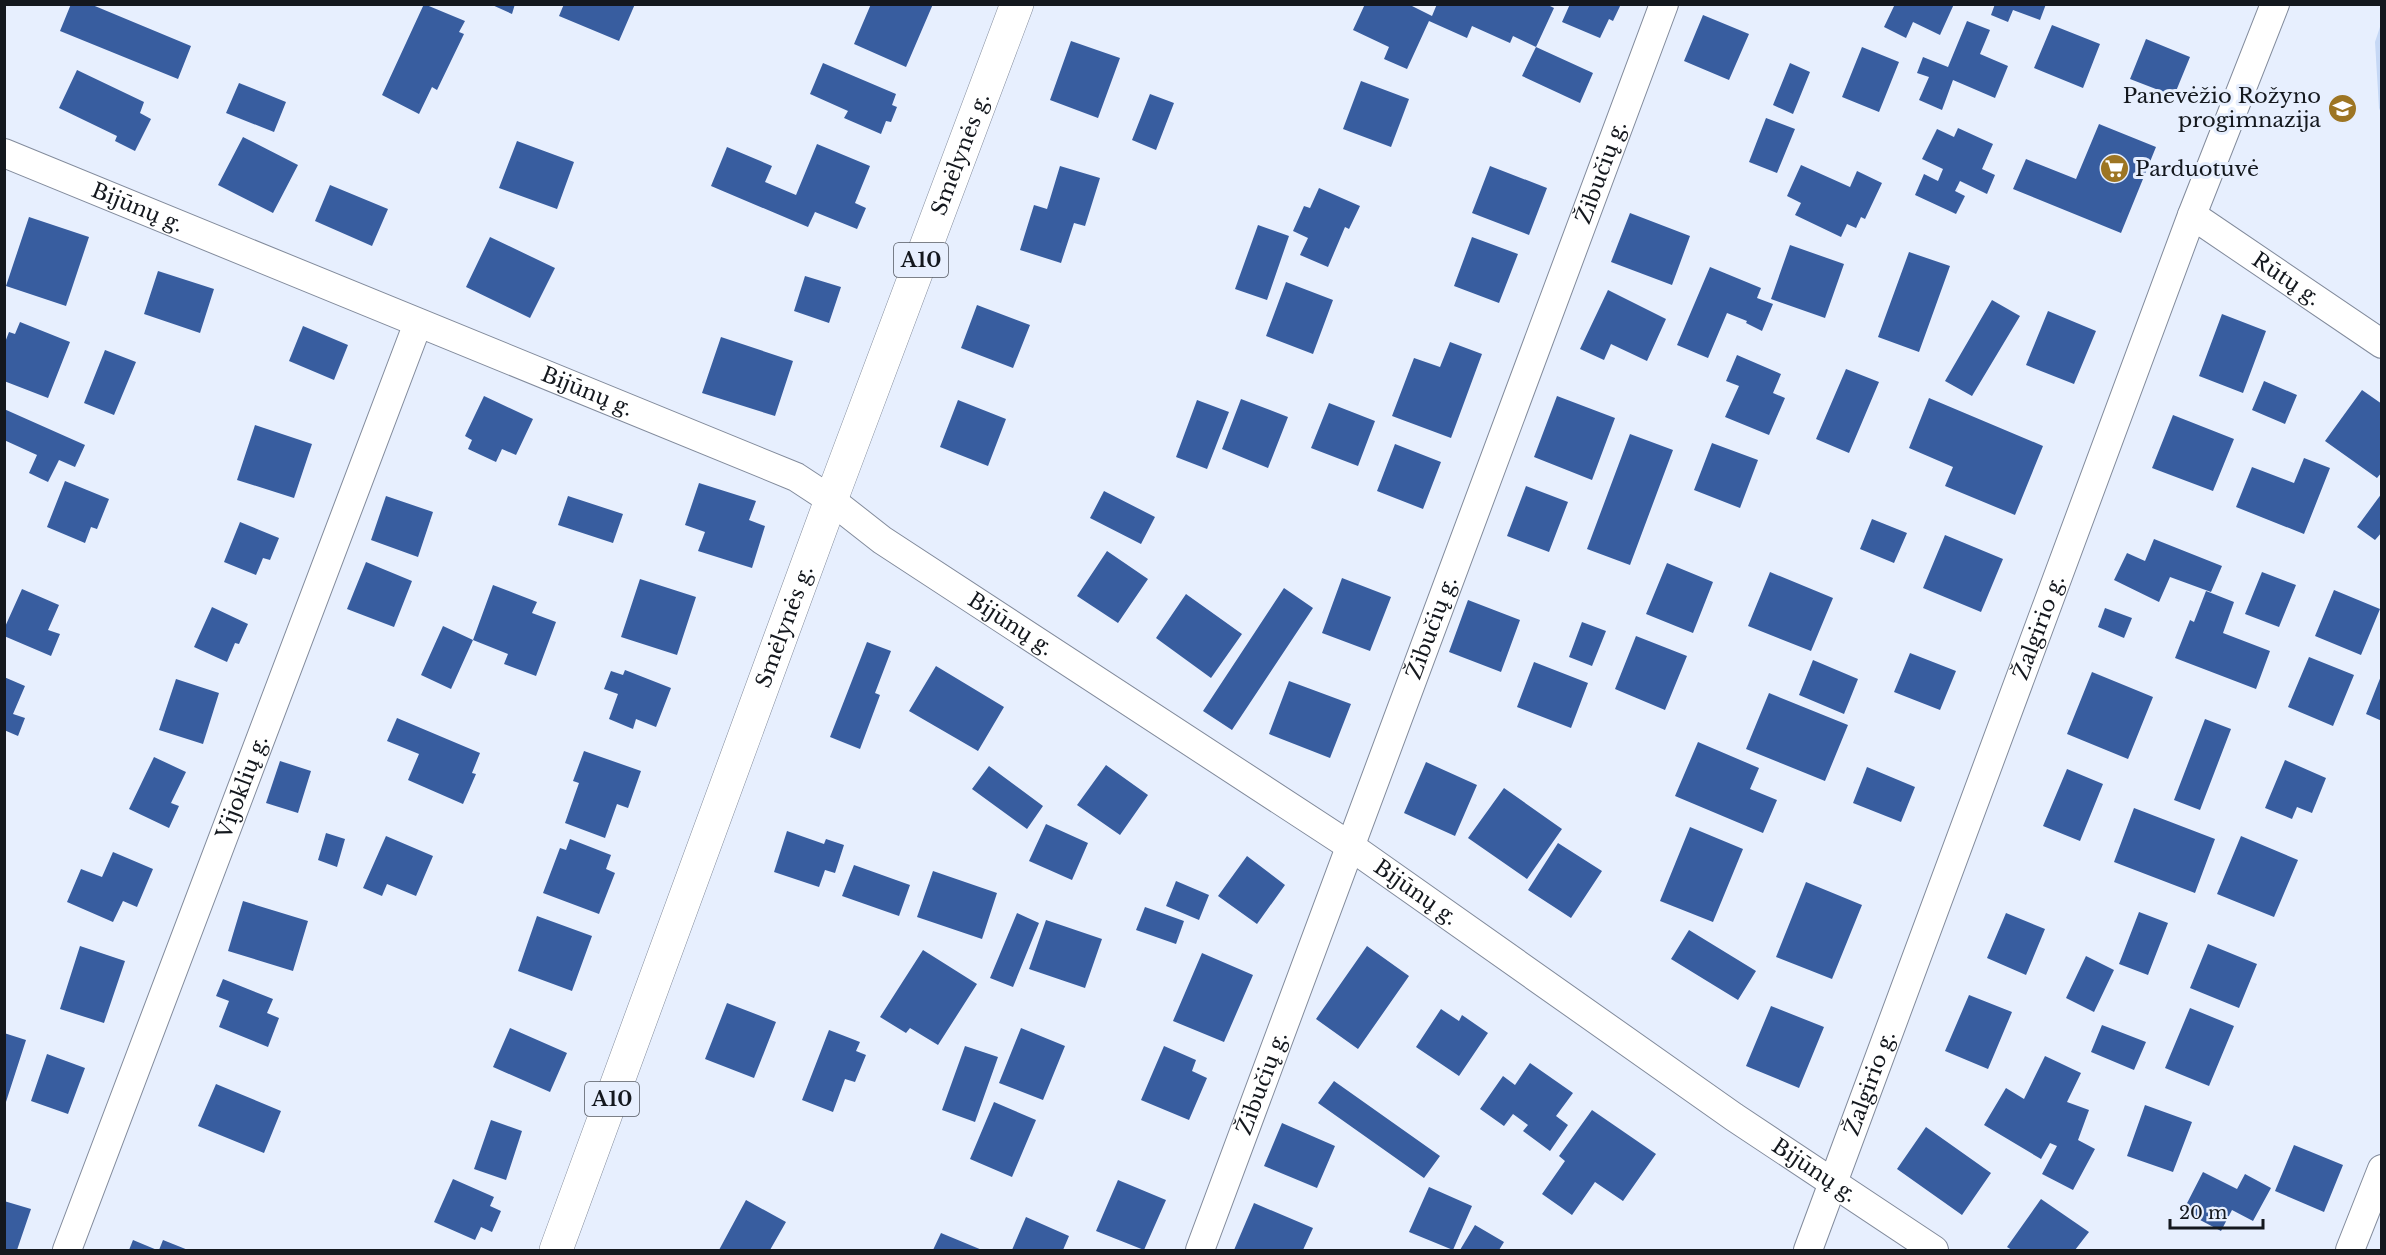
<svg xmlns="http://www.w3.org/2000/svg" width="2386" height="1255" viewBox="0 0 2386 1255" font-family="'Libre Baskerville',serif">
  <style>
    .green { fill: #c6d8f5 }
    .building { fill: #385d9f }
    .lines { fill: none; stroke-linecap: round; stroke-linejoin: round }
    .minor-casing { stroke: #828b9c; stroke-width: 30 }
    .trunk-casing { stroke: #828b9c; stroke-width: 34 }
    .minor { stroke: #fff; stroke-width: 28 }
    .trunk { stroke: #fff; stroke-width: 33 }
    .labels { text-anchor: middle; stroke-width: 6; stroke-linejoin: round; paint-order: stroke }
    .shield { fill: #e7effe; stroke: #535861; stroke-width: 1.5 }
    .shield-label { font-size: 20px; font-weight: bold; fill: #14181e }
    .poi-label { font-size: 21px; fill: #14181e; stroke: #e7effe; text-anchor: end }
    .street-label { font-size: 21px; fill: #14181e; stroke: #e7effe }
  </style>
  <rect width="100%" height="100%" fill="#e7effe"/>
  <path class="green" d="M2381 24V113L2379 108 2375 42Z"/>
  <path class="building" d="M71 4H90L191 46 178 79 60 31Z
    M424 4 465 21 459 32 464 34 437 90 432 87 419 114 382 95Z
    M490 4H515L512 14Z
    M564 4H635L619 41 559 16Z
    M871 4H933L906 67 854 44Z
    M1365 4H1408L1432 16 1437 4H1546L1554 8 1536 47 1513 36 1510 43 1472 26 1467 38 1429 21 1407 69 1384 59 1389 47 1353 30Z
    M1570 4H1621L1613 21 1609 19 1600 38 1562 22Z
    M1895 4H1954L1940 35 1913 22 1906 38 1884 27Z
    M1995 4H2046L2040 20 2013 10 2008 22 1991 15Z
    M1703 15 1749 34 1729 80 1684 61Z
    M1967 21 1990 30 1980 54 2008 66 1995 98 1953 80 1942 110 1919 100 1929 77 1917 73 1923 57 1948 67Z
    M2052 25 2100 44 2083 88 2034 68Z
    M2146 39 2190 57 2174 96 2130 79Z
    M1071 41 1120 58 1098 118 1050 100Z
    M1536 47 1593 73 1580 103 1522 76Z
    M1862 47 1899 62 1879 112 1842 97Z
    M823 63 896 94 892 105 897 107 891 122 886 121 881 134 844 118 848 111 810 94Z
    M1790 63 1810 72 1793 114 1773 105Z
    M77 70 144 102 140 113 151 119 135 151 115 141 117 136 59 108Z
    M1361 81 1409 99 1391 147 1343 129Z
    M239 83 286 102 274 132 226 113Z
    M1150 94 1174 103 1156 150 1132 140Z
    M1766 118 1795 129 1777 173 1749 162Z
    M2099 124 2156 147 2121 233 2013 189 2026 159 2076 179Z
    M1958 128 1993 144 1982 169 1995 175 1987 194 1960 181 1955 191 1965 196 1956 214 1915 195 1924 174 1938 181 1943 169 1922 159 1937 129 1954 137Z
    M243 137 298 165 273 213 218 185Z
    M517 141 574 162 557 209 499 188Z
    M817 144 870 166 855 203 866 208 857 229 815 212 808 227 711 186 727 147 772 166 765 182 796 195Z
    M1801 165 1850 187 1857 171 1882 183 1865 219 1861 217 1856 228 1847 224 1841 237 1795 215 1801 203 1787 196Z
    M1060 166 1100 178 1085 226 1074 223 1061 263 1020 250 1034 205 1047 209Z
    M1490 166 1547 188 1529 235 1472 213Z
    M330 185 388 209 372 246 315 221Z
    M1319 188 1360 206 1349 229 1345 227 1328 267 1300 255 1308 238 1293 231 1304 206 1310 208Z
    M1630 213 1690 236 1672 285 1611 262Z
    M29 217 89 237 66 306 6 286Z
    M1258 225 1289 236 1267 300 1235 289Z
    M490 237 555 268 530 318 466 287Z
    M1472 237 1518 254 1499 303 1454 286Z
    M1790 245 1844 264 1825 318 1771 299Z
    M1909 252 1950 266 1919 352 1878 337Z
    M1710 267 1761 288 1757 298 1773 304 1762 331 1746 323 1747 321 1727 313 1708 358 1677 345Z
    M158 271 214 289 200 333 144 314Z
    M805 276 841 287 829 323 794 311Z
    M1286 282 1333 300 1313 354 1266 336Z
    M1608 290 1666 319 1647 361 1611 344 1604 360 1580 349Z
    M1992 300 2020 316 1972 396 1945 381Z
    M977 305 1030 325 1013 368 961 348Z
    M2048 311 2096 331 2074 384 2026 365Z
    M2222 314 2266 331 2243 393 2199 376Z
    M20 322 70 342 48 398 4 381V345L9 332 15 334Z
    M303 326 348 345 334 380 289 361Z
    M721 337 793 361 775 416 702 393Z
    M1450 342 1482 354 1451 438 1392 416 1414 358 1440 367Z
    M105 350 136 362 114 415 84 403Z
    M1737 355 1781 374 1773 393 1785 398 1769 435 1725 417 1739 386 1726 381Z
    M1846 369 1879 382 1849 453 1816 439Z
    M2264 381 2297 395 2285 424 2252 410Z
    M2362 390 2382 404V472L2377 478 2325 441Z
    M484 396 533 419 516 455 502 449 496 462 468 449 472 440 465 436Z
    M1557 396 1615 418 1592 480 1534 457Z
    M1929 398 2043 446 2015 515 1945 486 1953 467 1909 448Z
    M1241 399 1288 417 1268 468 1222 449Z
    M958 400 1006 419 988 466 940 447Z
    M1197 400 1229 412 1207 469 1176 457Z
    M1329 403 1375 421 1358 466 1311 448Z
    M4 409 85 445 75 467 59 460 48 482 29 473 37 455 4 440Z
    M2173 415 2234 439 2213 491 2152 468Z
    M255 425 312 444 294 498 237 480Z
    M1630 434 1673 450 1630 565 1587 549Z
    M1712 443 1758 460 1740 508 1694 490Z
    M1395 444 1441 462 1423 509 1377 491Z
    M2304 458 2330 468 2304 534 2236 507 2252 467 2294 483Z
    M65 481 109 499 97 529 91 527 85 543 47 527Z
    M699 483 756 501 749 520 765 526 752 568 698 551 705 532 685 525Z
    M1526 486 1568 502 1549 552 1507 536Z
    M1104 491 1155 517 1141 544 1090 518Z
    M2382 493V532L2375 540 2357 527Z
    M386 496 433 512 418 557 371 540Z
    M568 496 623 514 613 543 558 525Z
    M1872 519 1907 533 1894 563 1860 549Z
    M240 522 279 538 270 560 263 558 256 575 224 562Z
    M1945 535 2003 559 1981 612 1923 588Z
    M2154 539 2222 566 2211 592 2170 577 2159 602 2114 580 2127 553 2145 561Z
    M1107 551 1148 579 1118 623 1077 596Z
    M366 562 412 581 394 627 347 609Z
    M1667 563 1713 582 1693 633 1646 614Z
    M1770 572 1833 598 1811 651 1748 626Z
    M2262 572 2296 585 2279 627 2245 614Z
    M1342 578 1391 597 1370 651 1322 633Z
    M640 579 696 597 677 655 621 637Z
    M493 585 537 602 532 613 556 622 536 676 504 664 508 654 473 640Z
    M1284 588 1313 608 1232 730 1203 711Z
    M22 589 59 605 48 630 60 634 51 656 4 636V629Z
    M2334 590 2380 609 2361 655 2315 636Z
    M2206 591 2234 602 2223 633 2270 651 2256 689 2175 658 2190 620 2194 622Z
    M1186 594 1242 634 1211 678 1156 638Z
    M1468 600 1520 620 1501 672 1449 652Z
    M212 607 248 624 239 644 235 643 227 662 194 647Z
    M2105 608 2132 618 2124 638 2098 627Z
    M1582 622 1606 631 1592 666 1569 657Z
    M443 626 473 640 451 689 421 675Z
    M1636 636 1687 656 1665 710 1615 689Z
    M867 642 891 651 875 693 880 695 860 749 830 737Z
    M1910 653 1956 671 1940 710 1894 692Z
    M2309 657 2354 675 2333 726 2288 707Z
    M1813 660 1858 679 1844 714 1799 695Z
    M1534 662 1588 683 1571 728 1517 707Z
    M936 666 1004 707 978 751 909 711Z
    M625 670 671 688 656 727 636 719 633 729 609 719 618 694 604 689 611 671 623 675Z
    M2092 672 2153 697 2128 759 2067 734Z
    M2381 676H2382V721L2366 714Z
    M4 677 25 686 13 714 25 718 18 736 4 730Z
    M176 679 219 693 203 744 159 730Z
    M1289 681 1351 704 1330 758 1269 734Z
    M1769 693 1848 725 1825 781 1746 749Z
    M397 718 480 753 472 773 476 774 463 804 408 780 419 754 387 741Z
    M2205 719 2231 729 2200 810 2174 800Z
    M1698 742 1759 768 1750 789 1777 800 1763 833 1675 796Z
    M584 751 641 771 628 808 617 804 605 838 565 823 579 783 573 781Z
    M154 757 186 772 171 803 179 806 169 828 129 809Z
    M2285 760 2326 778 2312 813 2297 807 2292 819 2265 808Z
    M280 761 311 771 298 813 266 803Z
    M1426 762 1477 785 1455 836 1404 813Z
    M1106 765 1148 795 1120 835 1077 805Z
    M989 766 1043 806 1027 829 972 789Z
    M1867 767 1915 787 1901 822 1853 803Z
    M2067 769 2103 784 2080 841 2043 826Z
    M1504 788 1562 829 1527 879 1468 838Z
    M2134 808 2215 839 2195 893 2114 862Z
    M1046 824 1088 843 1072 880 1029 861Z
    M1690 827 1743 849 1713 922 1660 901Z
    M787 831 824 844 826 839 844 845 835 873 825 870 819 887 774 872Z
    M326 833 345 839 337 867 318 860Z
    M386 836 433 856 416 896 387 884 382 896 363 888Z
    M2241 836 2298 860 2274 917 2217 894Z
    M570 839 611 855 606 869 615 873 599 914 543 893 560 848 566 850Z
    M1558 843 1602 871 1571 918 1528 890Z
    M113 852 153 869 137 907 123 901 113 922 67 902 81 869 102 877Z
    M1247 856 1285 885 1257 924 1218 896Z
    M854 865 910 885 899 916 842 896Z
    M933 871 997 893 982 939 917 917Z
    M1176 881 1209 895 1199 920 1166 906Z
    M1806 882 1862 905 1832 979 1776 957Z
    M243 901 308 921 293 971 228 951Z
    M1145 907 1184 921 1176 944 1136 930Z
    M2139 912 2168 923 2148 975 2119 964Z
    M1017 913 1039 923 1013 987 990 978Z
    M2006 913 2045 929 2026 975 1987 958Z
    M537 916 592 936 572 991 518 971Z
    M1046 920 1102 939 1085 988 1029 969Z
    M1689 930 1756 971 1738 1000 1671 959Z
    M2208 944 2257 964 2239 1008 2190 988Z
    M80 946 125 961 104 1023 60 1009Z
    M1367 946 1409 976 1358 1049 1316 1019Z
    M923 950 977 984 938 1045 910 1028 906 1033 880 1017Z
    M1202 953 1253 975 1224 1042 1173 1021Z
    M2086 956 2114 970 2094 1012 2066 998Z
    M223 979 273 999 267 1013 279 1018 268 1047 219 1027 229 1001 216 996Z
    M1969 995 2012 1012 1988 1069 1945 1051Z
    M727 1003 776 1022 754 1078 705 1059Z
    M1771 1006 1824 1027 1799 1088 1746 1066Z
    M2190 1008 2234 1026 2209 1086 2165 1068Z
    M1441 1009 1459 1021 1462 1015 1488 1033 1459 1076 1416 1047Z
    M2102 1025 2146 1042 2134 1070 2091 1052Z
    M510 1028 567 1053 550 1092 493 1067Z
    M1021 1028 1065 1046 1043 1100 999 1083Z
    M829 1030 860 1042 856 1051 866 1055 855 1082 845 1079 833 1112 802 1100Z
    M4 1033 26 1040 5 1105 4 1104Z
    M965 1046 998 1057 975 1122 942 1110Z
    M1164 1046 1196 1060 1192 1071 1207 1078 1189 1120 1141 1100Z
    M47 1054 85 1068 68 1114 31 1101Z
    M2045 1056 2081 1073 2067 1102 2089 1110 2078 1140 2095 1149 2073 1190 2042 1174 2057 1146 2050 1143 2041 1159 1984 1125 2006 1088 2024 1099Z
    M1530 1063 1573 1093 1556 1116 1568 1125 1550 1151 1523 1131 1528 1125 1513 1114 1504 1126 1480 1109 1503 1076 1515 1085Z
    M1334 1081 1440 1156 1424 1178 1318 1103Z
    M216 1084 281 1111 264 1153 198 1126Z
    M994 1102 1036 1120 1012 1177 970 1159Z
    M2145 1105 2192 1122 2173 1172 2127 1156Z
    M1592 1110 1656 1154 1623 1201 1595 1182 1572 1215 1542 1194 1565 1161 1559 1156Z
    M491 1120 522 1131 506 1180 474 1169Z
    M1282 1123 1335 1146 1317 1188 1264 1166Z
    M1926 1127 1991 1173 1962 1215 1897 1169Z
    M2294 1145 2343 1165 2324 1212 2275 1191Z
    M2203 1172 2237 1189 2245 1174 2271 1188 2253 1221 2232 1210 2221 1231 2183 1211Z
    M453 1179 494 1197 490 1206 501 1211 492 1232 481 1227 475 1240 434 1222Z
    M1118 1180 1166 1200 1144 1250 1096 1231Z
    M1429 1187 1472 1206 1453 1250 1409 1232Z
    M2041 1199 2089 1232 2075 1250H2012L2007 1247Z
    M746 1200 786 1222 770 1250H719Z
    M4 1201 31 1209 17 1250H4Z
    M1254 1203 1313 1228 1303 1250H1234Z
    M1026 1217 1069 1236 1063 1250H1012Z
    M1475 1225 1504 1242 1499 1250H1460Z
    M941 1233 982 1250H933Z
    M133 1240 157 1250H129Z
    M163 1240 188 1250H159Z"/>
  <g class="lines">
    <defs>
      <g id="minor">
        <path id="s1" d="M4 153 796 477 831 500 882 540 1350 846 1734 1117 1934 1250"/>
        <path id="s2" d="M2192 215 2382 344"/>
        <path id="s3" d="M67 1250 418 323"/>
        <path id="s4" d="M1200 1250 1664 4"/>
        <path id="s5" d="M1808 1250 2192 215 2275 4"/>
        <path d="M2350 1250 2382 1169"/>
      </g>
      <g id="trunk">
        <path id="s6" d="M556 1250 831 500 1017 4"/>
      </g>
    </defs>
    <use href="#minor" class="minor-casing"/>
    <use href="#trunk" class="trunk-casing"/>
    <use href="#minor" class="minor"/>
    <use href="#trunk" class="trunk"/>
  </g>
  <defs>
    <symbol id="school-disc" viewBox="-11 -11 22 22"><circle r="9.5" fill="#9d7523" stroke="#e7effe"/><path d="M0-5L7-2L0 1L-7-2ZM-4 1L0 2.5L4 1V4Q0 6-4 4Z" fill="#fff"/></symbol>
    <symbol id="supermarket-disc" viewBox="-11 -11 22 22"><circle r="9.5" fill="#9d7523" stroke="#e7effe"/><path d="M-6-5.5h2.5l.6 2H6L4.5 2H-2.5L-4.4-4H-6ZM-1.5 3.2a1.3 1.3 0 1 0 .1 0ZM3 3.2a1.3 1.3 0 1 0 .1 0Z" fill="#fff"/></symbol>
  </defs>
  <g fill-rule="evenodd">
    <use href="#school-disc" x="2326" y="92" width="33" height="33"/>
    <use href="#supermarket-disc" x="2098" y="152" width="33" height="33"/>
  </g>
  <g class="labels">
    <g class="shield">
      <rect x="894" y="243" width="54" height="34" rx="4.5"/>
      <rect x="585" y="1082" width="54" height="34" rx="4.5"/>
    </g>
    <g class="shield-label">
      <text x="921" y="267">A10</text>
      <text x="612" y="1106">A10</text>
    </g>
    <g class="poi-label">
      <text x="2321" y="103">Panevėžio Rožyno<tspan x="2321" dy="24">progimnazija</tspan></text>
      <text x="2135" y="176" text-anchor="start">Parduotuvė</text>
    </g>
    <g class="street-label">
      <text dy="7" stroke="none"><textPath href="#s6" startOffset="1168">Smėlynės g.</textPath></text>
      <text dy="7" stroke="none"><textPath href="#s4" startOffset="1150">Žibučių g.</textPath></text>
      <text dy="7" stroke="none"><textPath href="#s1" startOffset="144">Bijūnų g.</textPath></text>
      <text dy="7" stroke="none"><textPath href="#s2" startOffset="114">Rūtų g.</textPath></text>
      <text dy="7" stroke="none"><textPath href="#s1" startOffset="630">Bijūnų g.</textPath></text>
      <text dy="7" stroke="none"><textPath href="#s1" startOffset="1116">Bijūnų g.</textPath></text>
      <text dy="7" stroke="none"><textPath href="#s6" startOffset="664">Smėlynės g.</textPath></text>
      <text dy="7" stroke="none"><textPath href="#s4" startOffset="664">Žibučių g.</textPath></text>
      <text dy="7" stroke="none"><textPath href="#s5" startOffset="664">Žalgirio g.</textPath></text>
      <text dy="7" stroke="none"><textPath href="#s3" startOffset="495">Vijoklių g.</textPath></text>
      <text dy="7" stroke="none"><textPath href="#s1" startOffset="1602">Bijūnų g.</textPath></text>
      <text dy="7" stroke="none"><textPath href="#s4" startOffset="178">Žibučių g.</textPath></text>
      <text dy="7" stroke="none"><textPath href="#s5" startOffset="178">Žalgirio g.</textPath></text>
      <text dy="7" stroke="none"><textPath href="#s1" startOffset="2088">Bijūnų g.</textPath></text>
    </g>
  </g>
  <rect width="2386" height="1255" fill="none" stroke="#14181e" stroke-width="12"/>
  <path d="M2170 1219v9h93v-9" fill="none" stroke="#14181e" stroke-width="3"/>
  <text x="2179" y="1219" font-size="18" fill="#14181e" stroke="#e7effe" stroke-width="4.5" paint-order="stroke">20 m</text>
</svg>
